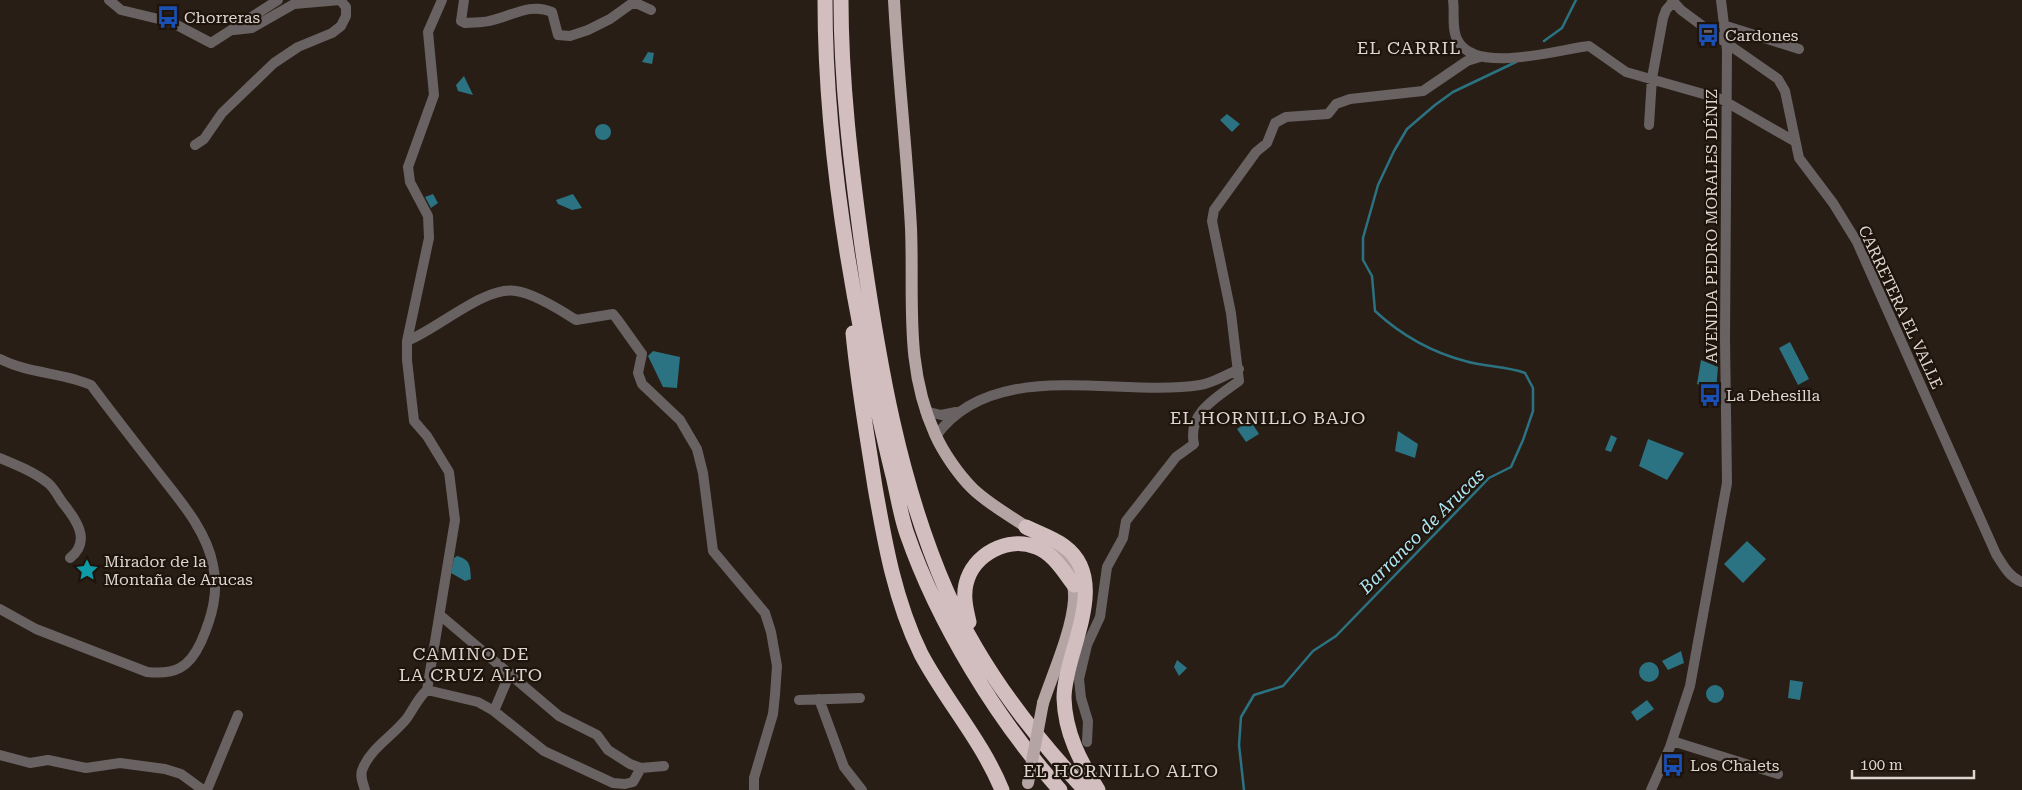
<svg xmlns="http://www.w3.org/2000/svg" width="2022" height="790" viewBox="0 0 2022 790" font-family="'Roboto Serif',serif">
  <style>
    .water { fill: #2b7282 }
    .lines { fill: none; stroke-linecap: round; stroke-linejoin: round }
    .stream { stroke: #2b7282; stroke-width: 2.5 }
    .minor { stroke: #696262; stroke-width: 10 }
    .major { stroke: #b4a4a4; stroke-width: 12 }
    .highway { stroke: #d2bebf; stroke-width: 15 }
    .major-bridge { stroke: #b4a4a4; stroke-width: 12 }
    .labels { text-anchor: middle; stroke-width: 4.5; stroke-linejoin: round; paint-order: stroke }
    .poi-label { font-size: 16px; fill: #ddd6d0; stroke: #1e140c; text-anchor: start }
    .street-label { font-size: 16px; fill: #ddd6d0; stroke: #1e140c }
    .neighbourhood-label { font-size: 18px; letter-spacing: 1px; fill: #ddd6d0; stroke: #1e140c }
    .water-label { font-size: 18px; font-style: italic; fill: #ade6f4; stroke: #1e140c }
  </style>
  <rect width="100%" height="100%" fill="#281e15"/>
  <path class="water" d="M648 52 654 53 652 64 642 62Z
    M464 76 473 95 458 91 456 85Z
    M1227 114 1240 124 1232 132 1220 120Z
    M595 132a8 8 0 1 1 16 0a8 8 0 1 1-16 0Z
    M433 194 438 203 431 208 425 197Z
    M573 194 582 208 572 210 558 204 556 200Z
    M1790 342 1809 379 1798 385 1779 348Z
    M653 351 680 357 677 388 663 387 648 356Z
    M1701 360 1718 367 1716 390 1697 384Z
    M1250 420 1259 434 1246 442 1237 429Z
    M1398 431 1418 444 1415 458 1395 451Z
    M1611 435 1617 438 1611 452 1605 450Z
    M1648 439 1684 453 1667 480 1639 466Z
    M1747 541 1766 559 1743 583 1724 564Z
    M457 556C471 560 470 566 471 579L465 581 451 573 454 558Z
    M1681 651 1684 663 1668 670 1662 661Z
    M1177 660 1187 668 1179 676 1174 667Z
    M1639 672a10 10 0 1 1 20 0a10 10 0 1 1-20 0Z
    M1790 680 1803 682 1800 700 1788 698Z
    M1706 694a9 9 0 1 1 18 0a9 9 0 1 1-18 0Z
    M1647 700 1654 709 1637 721 1631 712Z"/>
  <g class="lines">
    <path class="stream" d="M1544 41 1562 28 1576 0
      M1244 790 1239 745 1241 717 1254 695 1283 686 1313 651 1336 636 1489 478 1511 467 1523 440 1533 411V388L1525 373C1505 366 1485 367 1465 361 1431 352 1401 335 1375 311L1372 276 1363 260V238L1378 185 1394 151 1407 129 1435 105 1453 92 1516 62"/>
    <path class="minor" d="M109 0 121 10 171 22 211 43 278 0
      M464 0 461 21 465 23C473 22 482 23 489 21 510 17 530 2 552 12L558 35 570 36 588 30 610 19 631 4H638L651 10
      M1453 0C1455 13 1451 30 1458 41 1477 75 1560 49 1589 46L1626 72 1721 99 1794 141
      M1672 0 1681 10 1712 33 1778 79 1785 91 1799 158 1833 203 1857 242 1996 554C2003 565 2009 577 2022 582
      M1723 25 1799 49
      M1649 125 1652 78 1663 18 1666 10 1673 2
      M195 145 204 139 222 113 274 63 298 47 332 33 341 26 346 16V7L340 0 294 4 252 28 234 30
      M407 341C438 329 484 286 516 291 533 293 562 311 576 320L613 314 617 319 642 354 638 373 642 384 680 420 697 449 703 473 713 551 765 613 771 632 777 666 775 695 773 714 754 778V790
      M0 359C29 374 62 372 91 385 112 413 133 440 154 467 176 496 206 528 213 565 219 592 212 617 201 642 189 668 175 675 147 672L36 629 0 609
      M925 411 941 415 956 412
      M936 436C993 356 1117 398 1200 385 1213 383 1226 375 1239 369
      M0 458C17 465 34 472 48 483 54 488 58 496 62 502 76 519 92 541 70 558
      M440 615 559 716 597 735 608 750 630 764 641 768 664 766
      M427 690 478 702 494 711 544 751 613 783 625 784 633 782 641 768
      M819 699 844 767 862 790
      M799 700 860 698
      M494 711 510 673
      M1672 741 1778 774
      M1087 742 1088 721 1081 698 1079 679 1087 645 1100 617 1107 567 1123 538 1126 521 1176 457 1194 444C1187 413 1217 397 1239 381L1231 313 1212 221 1214 210 1256 152 1267 143 1275 123 1286 117 1328 114 1336 104 1350 99 1423 91 1467 61 1480 57
      M0 755 30 763 48 760 86 768 120 763 165 769 181 774 203 790
      M207 790 238 715
      M365 790C363 783 359 775 363 768 371 748 394 735 407 718 414 708 418 698 427 690L455 520 449 472 427 436 414 421 407 360V341L429 238 428 216 410 182 408 167 434 95 428 32 442 0
      M1651 790 1670 747 1690 686 1727 483 1725 339 1727 50 1721 0"/>
    <path class="major" d="M894 0C898 76 907 152 911 228 914 301 904 365 935 434 943 452 958 474 972 488 1007 523 1077 540 1074 600 1072 631 1053 673 1043 703"/>
    <path class="highway" d="M825 0C825 113 840 225 862 336 872 384 882 432 894 480 898 498 901 517 907 534 938 623 997 720 1060 790
      M841 0C841 82 851 165 862 246 879 363 899 483 947 592 979 664 1031 733 1085 790
      M853 333C858 385 867 435 875 487 885 544 895 601 921 654 946 701 982 741 1002 790
      M1026 527C1038 533 1053 538 1064 546 1112 581 1064 653 1064 698 1065 733 1080 761 1098 790
      M969 622C966 609 963 597 966 584 973 554 1008 536 1036 547 1053 553 1064 572 1074 585"/>
    <path class="major-bridge" d="M1028 783 1043 703"/>
  </g>
  <defs>
    <symbol id="bus-bare" viewBox="-9 -9 18 18"><path d="M-5-6H5V4H4V6H2V4H-2V6H-4V4H-5ZM-3.5-4V0h7V-4ZM-3.5 1.2v1.5H-2V1.2ZM2 1.2v1.5H3.5V1.2Z" fill="#1a4fb4" stroke="#1e140c" stroke-width="2.5" paint-order="stroke"/></symbol>
    <symbol id="sight-bare" viewBox="-9 -9 18 18"><path d="M0-6L1.8-2.2L6-1.7L2.9 1.2L3.7 5.4L0 3.3L-3.7 5.4L-2.9 1.2L-6-1.7L-1.8-2.2Z" fill="#0f9aa8" stroke="#1e140c" stroke-width="2.5" paint-order="stroke"/></symbol>
  </defs>
  <g fill-rule="evenodd">
    <use href="#bus-bare" x="152" y="1" width="32" height="32"/>
    <use href="#bus-bare" x="1692" y="19" width="32" height="32"/>
    <use href="#bus-bare" x="1694" y="379" width="32" height="32"/>
    <use href="#sight-bare" x="71" y="554" width="32" height="32"/>
    <use href="#bus-bare" x="1657" y="749" width="32" height="32"/>
  </g>
  <g class="labels">
    <g class="poi-label">
      <text x="184" y="23">Chorreras</text>
      <text x="1725" y="41">Cardones</text>
      <text x="1726" y="401">La Dehesilla</text>
      <text x="104" y="567">Mirador de la<tspan x="104" dy="18">Montaña de Arucas</tspan></text>
      <text x="1690" y="771">Los Chalets</text>
    </g>
    <g class="street-label">
      <text transform="translate(1711 226) rotate(-90)" y="6">AVENIDA PEDRO MORALES DÉNIZ</text>
      <text transform="translate(1901 307) rotate(65)" y="6">CARRETERA EL VALLE</text>
    </g>
    <g class="neighbourhood-label">
      <text x="1409" y="54">EL CARRIL</text>
      <text x="1268" y="424">EL HORNILLO BAJO</text>
      <text x="471" y="660">CAMINO DE<tspan x="471" dy="21">LA CRUZ ALTO</tspan></text>
      <text x="1121" y="777">EL HORNILLO ALTO</text>
    </g>
    <g class="water-label">
      <text transform="translate(1422 531) rotate(-45)" y="6">Barranco de Arucas</text>
    </g>
  </g>
  <path d="M1852 770v8h122v-8" fill="none" stroke="#ddd6d0" stroke-width="2.5"/>
  <text x="1860" y="770" font-size="15" fill="#ddd6d0" stroke="#1e140c" stroke-width="4" paint-order="stroke">100 m</text>
</svg>
